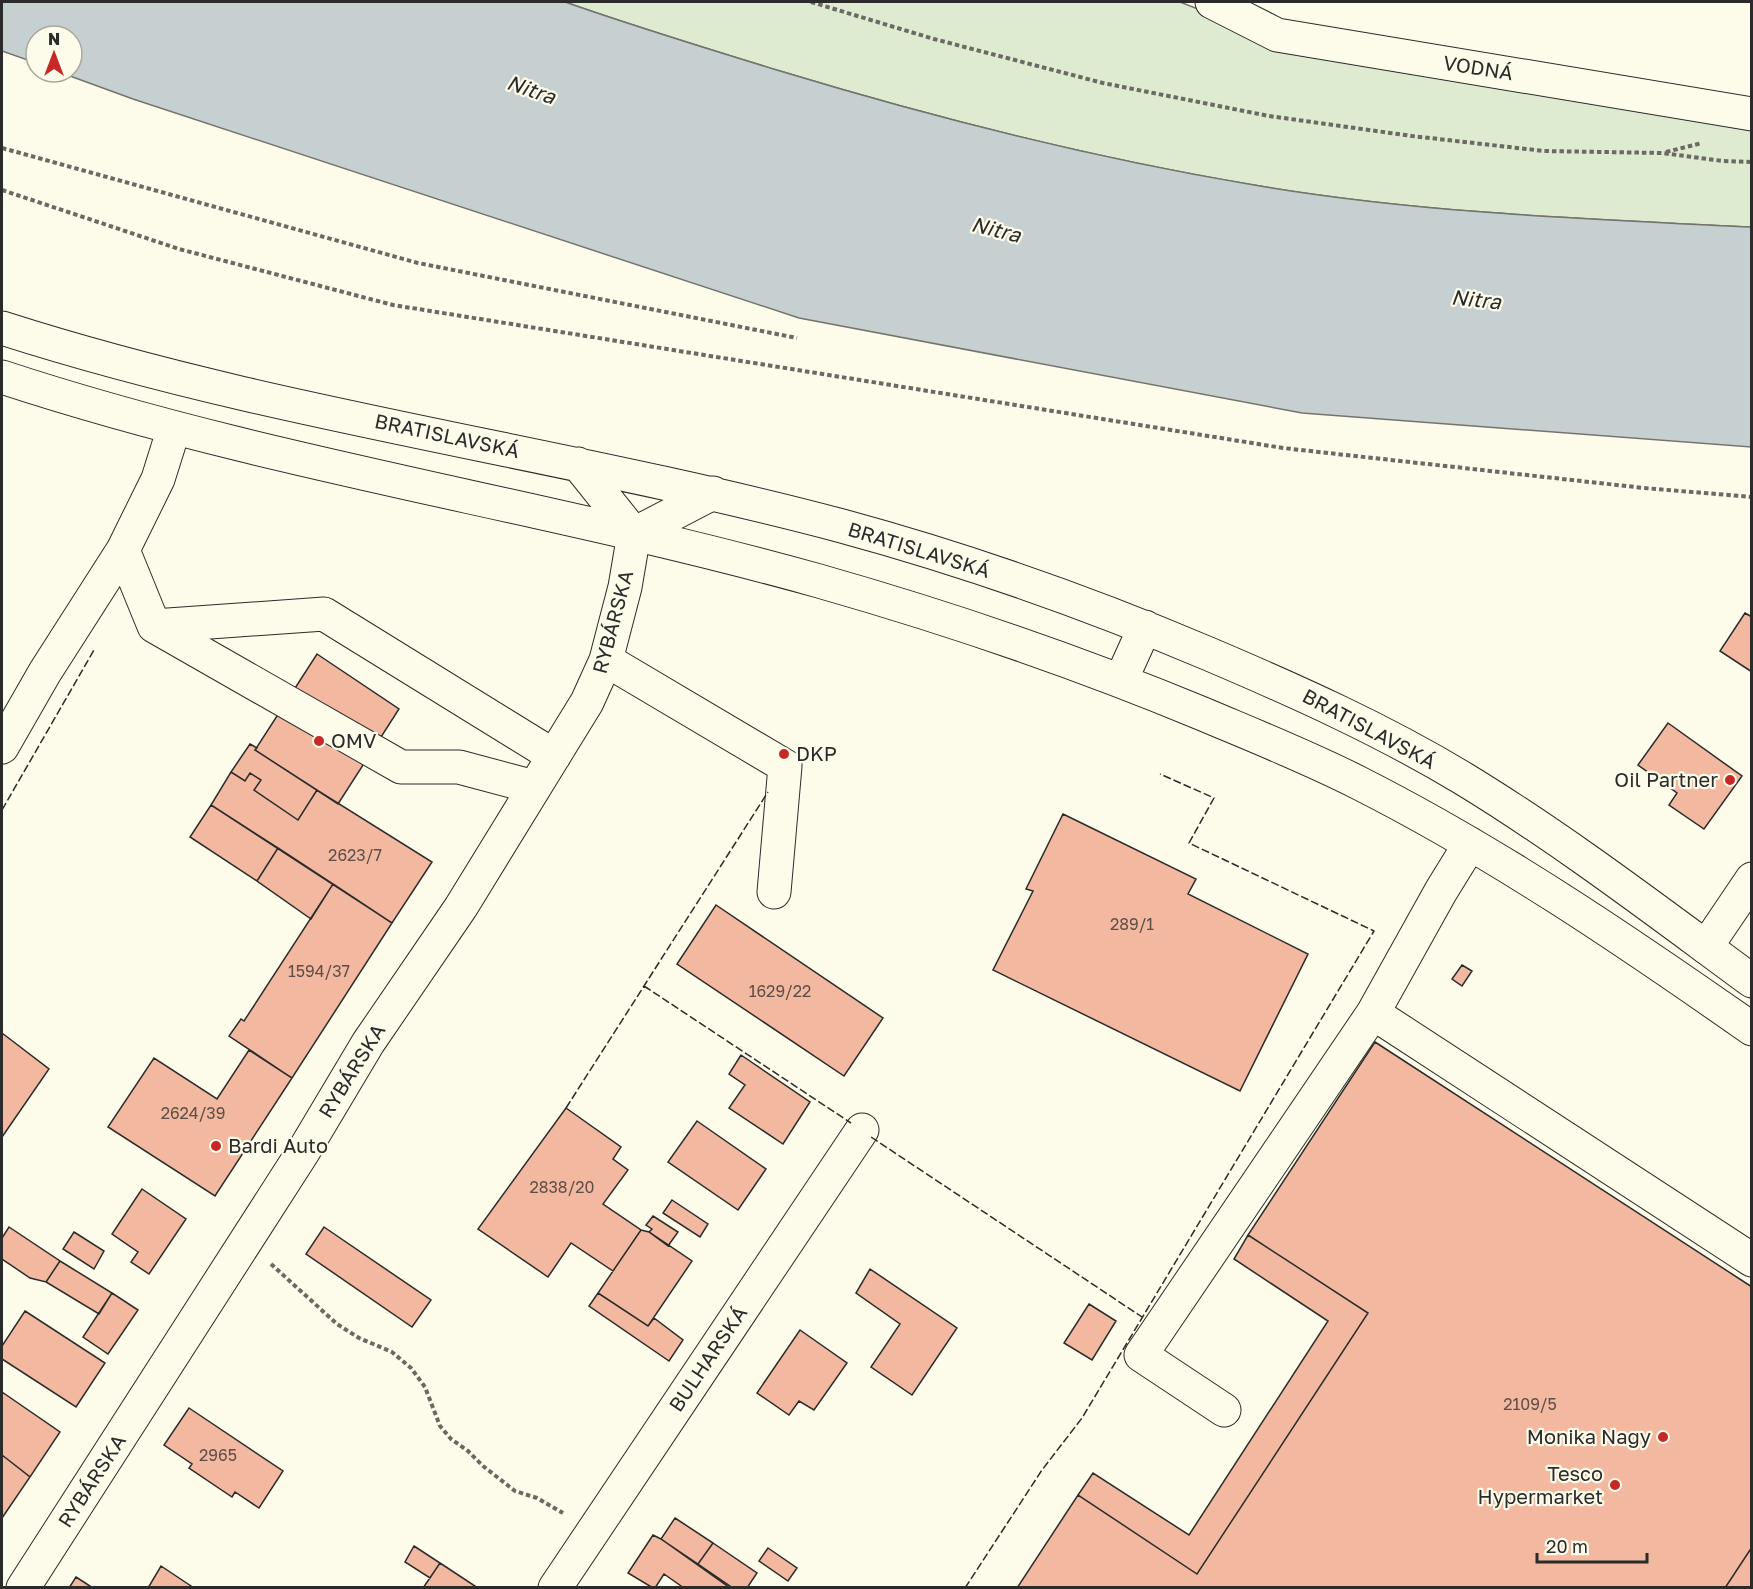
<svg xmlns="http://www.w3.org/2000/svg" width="1753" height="1589" viewBox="0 0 1753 1589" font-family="'Golos Text',sans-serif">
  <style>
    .green { fill: #deebd1; stroke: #74746e; stroke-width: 1.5 }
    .water { fill: #c7d0d0; stroke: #74746e; stroke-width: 1.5 }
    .building { fill: #f2b8a0; stroke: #2b2b2b; stroke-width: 1.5 }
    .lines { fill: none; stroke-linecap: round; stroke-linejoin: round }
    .minor-casing { stroke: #2b2b2b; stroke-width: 35 }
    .major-casing { stroke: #2b2b2b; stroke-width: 35 }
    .path { stroke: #6a6964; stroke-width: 4; stroke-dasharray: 4.5 3; stroke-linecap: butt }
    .minor { stroke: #fdfbea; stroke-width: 33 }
    .major { stroke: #fdfbea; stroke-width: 33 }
    .fence { stroke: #2b2b2b; stroke-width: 1.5; stroke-dasharray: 8 3; stroke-linecap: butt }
    .poi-dot { fill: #c62828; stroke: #fdfbea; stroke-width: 2 }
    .labels { text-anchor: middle; stroke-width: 4.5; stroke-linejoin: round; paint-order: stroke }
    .number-label { font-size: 16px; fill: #5d4e48 }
    .street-label { font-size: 20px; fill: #2b2b2b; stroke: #fdfbea }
    .poi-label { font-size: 20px; fill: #2b2b2b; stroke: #fdfbea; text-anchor: start }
    .water-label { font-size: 21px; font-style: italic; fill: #2b2b2b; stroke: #fdfbea }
  </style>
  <rect width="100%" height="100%" fill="#fdfbea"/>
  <path class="green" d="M565 2H1180L1216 16 1751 123V227C1586 219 1418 213 1254 185 1093 158 935 118 780 71 708 49 636 27 565 2Z"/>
  <path class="water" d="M2 2H565C636 27 708 49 780 71 935 118 1093 158 1254 185 1418 213 1586 219 1751 227V447L1302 413 799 318 133 99 59 72H72V36H36V63L2 51Z"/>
  <path class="building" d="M1745 613 1752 617V672L1720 651Z
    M317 654 399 709 338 804 255 750Z
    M1668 723 1742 776 1704 829 1669 805 1677 793 1638 765Z
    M250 744 257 748 255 750 317 790 298 820 254 790 261 780 250 773 245 781 231 772Z
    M231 772 245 781 250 773 261 780 254 790 298 820 317 790 432 862 392 923 211 805Z
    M211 805 278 848 257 881 190 837Z
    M1063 814 1196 879 1188 894 1308 954 1240 1091 993 970 1033 891 1026 889Z
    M278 848 333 884 311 919 257 881Z
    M333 884 392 923 292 1078 229 1036 241 1019 244 1021Z
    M716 905 883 1018 844 1076 677 964Z
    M1462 965 1472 971 1462 986 1452 979Z
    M2 1033 49 1069 2 1137Z
    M1375 1042 1752 1287V1547L1725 1588H1017L1078 1495 1197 1574 1368 1313 1248 1235Z
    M249 1050 292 1078 215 1196 108 1127 154 1058 217 1099Z
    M741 1055 810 1102 783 1144 729 1108 745 1085 729 1074Z
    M566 1108 621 1147 613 1159 628 1170 603 1204 641 1230 613 1271 571 1243 548 1277 478 1229Z
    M697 1121 766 1169 738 1210 668 1162Z
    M142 1189 186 1219 149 1274 131 1262 138 1252 112 1234Z
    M672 1200 708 1224 700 1237 663 1213Z
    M653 1216 678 1232 668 1246 649 1232 652 1229 646 1225Z
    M9 1227 60 1261 46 1282 30 1278 2 1259V1238Z
    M324 1227 431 1300 412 1327 306 1254Z
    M641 1230 649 1232 692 1261 648 1326 598 1293Z
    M74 1232 104 1251 94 1269 63 1249Z
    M1248 1235 1368 1313 1197 1574 1078 1495 1093 1473 1189 1535 1328 1321 1234 1259Z
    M60 1261 112 1293 99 1314 46 1282Z
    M870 1269 957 1328 912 1395 871 1367 900 1324 856 1293Z
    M112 1293 138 1310 108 1354 83 1337Z
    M598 1293 648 1326 654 1318 683 1340 669 1361 589 1306Z
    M1089 1304 1116 1321 1092 1360 1064 1343Z
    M25 1311 105 1363 76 1407 2 1359V1346Z
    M800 1330 847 1363 814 1410 799 1401 789 1415 757 1393Z
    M2 1392 60 1432 30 1477 2 1455Z
    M189 1408 283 1471 259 1508 235 1492 232 1497 189 1468 192 1464 164 1445Z
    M2 1455 30 1477 2 1518Z
    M675 1518 713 1543 698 1564 661 1539Z
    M653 1535 661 1539 730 1588H684L664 1574 655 1588H653L628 1573Z
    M713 1543 757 1573 747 1588H733L698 1564Z
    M414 1546 440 1563 430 1578 405 1562Z
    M1752 1547V1588H1725Z
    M768 1548 797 1568 788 1581 759 1561Z
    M440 1563 478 1588H423Z
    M161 1566 194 1588H148Z
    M76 1577 93 1588H69Z"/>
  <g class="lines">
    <defs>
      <path id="minor" d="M1212 2 1277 35 1752 114
        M123 550 154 626 401 767H459L534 787
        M154 626 324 614 554 756
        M606 660 785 766 774 892
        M2 747 45 672 123 550 158 479 174 428
        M1706 947 1752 879
        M1373 1013 1752 1260
        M1224 1410 1141 1355 1373 1013 1441 891 1470 844
        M23 1588 303 1152 368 1043 461 907 587 702 606 660 625 587 634 534
        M555 1588 862 1130"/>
      <path id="major" d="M2 328C276 416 564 452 842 526 967 560 1089 603 1209 654 1296 691 1383 730 1464 779 1564 840 1658 912 1752 981
        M2 377C269 465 548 505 819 581 949 618 1078 662 1203 714 1255 736 1308 757 1359 783 1497 853 1625 940 1752 1029
        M578 464 634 534
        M634 534 713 493
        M1121 680 1145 627"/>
    </defs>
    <use href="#minor" class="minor-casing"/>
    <use href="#major" class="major-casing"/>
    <path class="path" d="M811 2 934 39 1103 83 1269 116 1412 136 1544 151 1662 153 1723 161 1752 162
      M2 148 418 263 797 338
      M1666 152 1702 143
      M2 190 179 249 393 305 1283 448 1644 488 1752 497
      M271 1264 337 1324 359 1338 392 1352 411 1368 425 1387 440 1426 451 1439 468 1451 483 1466 515 1491 537 1498 563 1513"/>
    <use href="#minor" class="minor"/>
    <use href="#major" class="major"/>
    <path class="fence" d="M2 810 94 650
      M644 986 851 1123
      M566 1108 768 792
      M871 1137 1142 1317
      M965 1588 1042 1470 1082 1418 1374 931 1189 843 1214 798 1160 774"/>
  </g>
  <g class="poi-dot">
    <circle cx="319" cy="741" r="6"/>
    <circle cx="784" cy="754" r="6"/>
    <circle cx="1730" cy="780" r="6"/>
    <circle cx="216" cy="1146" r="6"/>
    <circle cx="1663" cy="1437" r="6"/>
    <circle cx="1615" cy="1485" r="6"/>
  </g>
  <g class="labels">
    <g class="number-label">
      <text x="355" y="861">2623/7</text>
      <text x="1132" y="930">289/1</text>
      <text x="319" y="977">1594/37</text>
      <text x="780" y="997">1629/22</text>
      <text x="193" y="1119">2624/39</text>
      <text x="562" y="1193">2838/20</text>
      <text x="1530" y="1410">2109/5</text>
      <text x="218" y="1461">2965</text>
    </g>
    <g class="street-label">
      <text transform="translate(1478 68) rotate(9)" y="7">VODNÁ</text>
      <text transform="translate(447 436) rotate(12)" y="7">BRATISLAVSKÁ</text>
      <text transform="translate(919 550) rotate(17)" y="7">BRATISLAVSKÁ</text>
      <text transform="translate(613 622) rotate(-75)" y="7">RYBÁRSKA</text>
      <text transform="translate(1369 729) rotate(28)" y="7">BRATISLAVSKÁ</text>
      <text transform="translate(352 1071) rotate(-58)" y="7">RYBÁRSKA</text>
      <text transform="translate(708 1359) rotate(-56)" y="7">BULHARSKÁ</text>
      <text transform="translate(92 1481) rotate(-57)" y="7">RYBÁRSKA</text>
    </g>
    <g class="poi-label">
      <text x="331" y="748">OMV</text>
      <text x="796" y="761">DKP</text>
      <text x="1718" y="787" text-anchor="end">Oil Partner</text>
      <text x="228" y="1153">Bardi Auto</text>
      <text x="1651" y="1444" text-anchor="end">Monika Nagy</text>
      <text x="1603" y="1481" text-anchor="end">Tesco<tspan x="1603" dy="23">Hypermarket</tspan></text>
    </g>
    <g class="water-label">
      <text transform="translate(531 90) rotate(19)" y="7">Nitra</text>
      <text transform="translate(996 230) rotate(14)" y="7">Nitra</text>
      <text transform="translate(1476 300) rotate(6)" y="7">Nitra</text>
    </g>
  </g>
  <rect width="1753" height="1589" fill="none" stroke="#2b2b2b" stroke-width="6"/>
  <g transform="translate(54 54)"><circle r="28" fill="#fdfbea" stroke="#a9a89e" stroke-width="1.5"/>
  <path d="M0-4.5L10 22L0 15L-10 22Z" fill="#c62828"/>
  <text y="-9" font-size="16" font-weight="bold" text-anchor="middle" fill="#2b2b2b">N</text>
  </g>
  <path d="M1537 1553v9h110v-9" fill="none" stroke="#2b2b2b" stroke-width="3"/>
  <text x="1546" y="1553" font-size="18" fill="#2b2b2b" stroke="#fdfbea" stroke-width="4.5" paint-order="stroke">20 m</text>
</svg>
